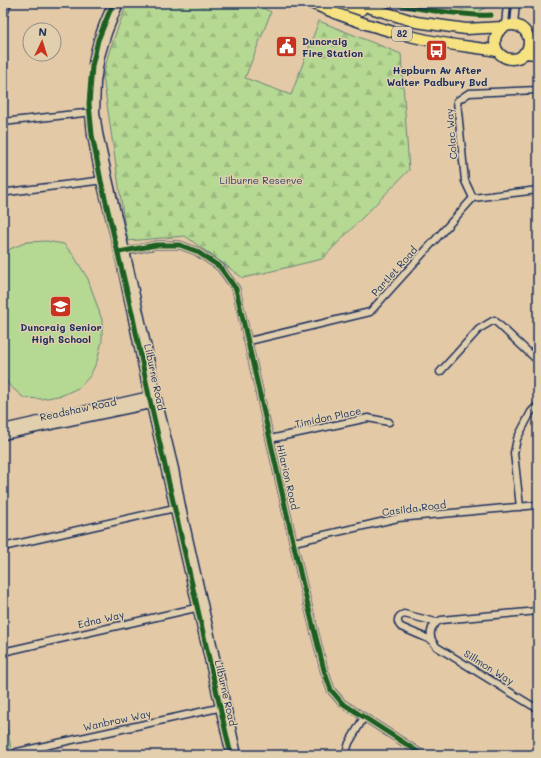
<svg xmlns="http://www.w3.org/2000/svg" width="541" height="758" viewBox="0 0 541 758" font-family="Mali,sans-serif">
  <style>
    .forest { fill: url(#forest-firs); stroke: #688478 }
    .park { fill: url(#park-tufts); stroke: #688478 }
    .pitch { fill: #b5d892; stroke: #688478 }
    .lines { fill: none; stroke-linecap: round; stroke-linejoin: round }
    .minor-casing { stroke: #1b2f5e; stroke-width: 9 }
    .tertiary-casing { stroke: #1b2f5e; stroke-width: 11 }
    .primary-casing { stroke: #1b2f5e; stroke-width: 13 }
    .minor { stroke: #e1cfad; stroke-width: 6 }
    .tertiary { stroke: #e1cfad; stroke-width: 8 }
    .primary { stroke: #f7e281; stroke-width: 10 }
    .cycleway-casing { stroke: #e1cfad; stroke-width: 8 }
    .cycleway { stroke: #1b5e20; stroke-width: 5 }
    .labels { text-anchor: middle; stroke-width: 3; stroke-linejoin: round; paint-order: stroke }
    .shield { fill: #e1cfad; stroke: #565f76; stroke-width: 1 }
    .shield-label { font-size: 9px; font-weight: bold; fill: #1b2f5e }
    .poi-label { font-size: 10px; font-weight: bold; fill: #1b2f5e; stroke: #e1cfad }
    .street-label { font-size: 10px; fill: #1b2f5e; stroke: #e1cfad }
    .park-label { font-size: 10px; fill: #2a4063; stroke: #e1cfad }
  </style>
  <defs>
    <pattern id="forest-firs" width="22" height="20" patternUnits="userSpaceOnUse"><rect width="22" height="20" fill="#b5d892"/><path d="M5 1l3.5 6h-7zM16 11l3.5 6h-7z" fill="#9bba80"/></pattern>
    <pattern id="park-tufts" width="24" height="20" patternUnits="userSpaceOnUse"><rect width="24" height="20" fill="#b5d892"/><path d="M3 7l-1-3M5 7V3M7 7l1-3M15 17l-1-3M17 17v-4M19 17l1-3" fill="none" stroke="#9bba80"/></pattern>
  </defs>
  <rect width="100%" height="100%" fill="#e3c9a6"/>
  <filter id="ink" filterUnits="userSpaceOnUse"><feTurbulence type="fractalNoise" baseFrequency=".025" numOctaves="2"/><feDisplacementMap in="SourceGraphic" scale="8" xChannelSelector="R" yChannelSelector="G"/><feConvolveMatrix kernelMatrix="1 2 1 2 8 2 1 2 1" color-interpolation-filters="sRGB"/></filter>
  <g filter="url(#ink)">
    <path class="forest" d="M127 3H253L271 12 245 78 291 95 319 21 401 54 409 170 322 259 243 278 185 236 127 241 103 77 108 55Z"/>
    <path class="park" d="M437 3H493L476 13Z
      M3 706 11 748 3 749Z"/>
    <path class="pitch" d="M46 241 64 244 74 256 88 279 102 320V341L97 361 90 376 80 387 63 395 42 399 24 398 9 385 3 376V257L10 249 27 242Z"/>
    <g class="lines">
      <defs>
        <path id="minor" d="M3 17 8 3
          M514 25 516 3
          M505 26 507 3
          M3 122 93 112
          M8 192 104 180
          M473 198 465 181 457 101 469 93 538 90
          M122 252 156 245H180L196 251 220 267 236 289 302 581 324 670 331 690 342 703 423 755
          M249 341 370 312 473 198 538 190
          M440 372 479 329 494 320 538 361
          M270 439 368 418 389 422
          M520 507 514 453 517 439 531 412 538 405
          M294 542 398 518 538 505
          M3 547 179 507
          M538 611 441 620C428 626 428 638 437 647L531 705 538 708
          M431 640 401 627C396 622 397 616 404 614L436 622
          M3 652 200 607
          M13 755 17 752 223 707
          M345 755 349 743 364 717"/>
        <path id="tertiary" d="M119 3 107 33 100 56 96 82 95 112 98 133 108 179 125 251 148 353 156 395 174 469 181 507 237 755
          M93 64C96 42 104 23 113 3
          M90 113 92 135 101 181 119 252 149 396 231 755
          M3 429 154 395
          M3 435 155 403"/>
        <path id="primary" d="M311 3C347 19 388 32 427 40 450 45 474 47 497 51
          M340 3 361 10
          M355 3 416 22 466 29 503 27
          M495 42a17 17 0 1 1 34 0a17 17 0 1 1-34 0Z
          M524 53 538 54"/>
      </defs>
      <use href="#minor" class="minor-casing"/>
      <use href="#tertiary" class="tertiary-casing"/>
      <use href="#primary" class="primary-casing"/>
      <use href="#minor" class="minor"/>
      <use href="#tertiary" class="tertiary"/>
      <use href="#primary" class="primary"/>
      <defs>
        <path id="cycleway" d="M113 3 98 40 92 66 89 104 92 135 101 181 132 313 149 396 231 755
          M395 3C414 9 434 11 454 13 467 14 478 16 491 15
          M119 252 156 245H180L196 251 220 267 236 289 302 581 324 670 331 690 342 703 423 755"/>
      </defs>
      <use href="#cycleway" class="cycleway-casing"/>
      <use href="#cycleway" class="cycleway"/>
    </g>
  </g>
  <defs>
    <symbol id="civic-square" viewBox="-11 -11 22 22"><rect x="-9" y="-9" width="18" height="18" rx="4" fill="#c8321e" stroke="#e1cfad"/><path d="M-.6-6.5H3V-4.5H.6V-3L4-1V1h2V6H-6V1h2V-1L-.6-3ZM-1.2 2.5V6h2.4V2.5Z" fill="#fff"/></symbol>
    <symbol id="bus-square" viewBox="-11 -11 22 22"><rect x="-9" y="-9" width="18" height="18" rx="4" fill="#c8321e" stroke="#e1cfad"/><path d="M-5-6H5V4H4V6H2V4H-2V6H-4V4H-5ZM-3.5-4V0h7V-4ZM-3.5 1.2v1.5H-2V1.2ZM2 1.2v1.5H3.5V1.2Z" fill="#fff"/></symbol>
    <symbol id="school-square" viewBox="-11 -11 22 22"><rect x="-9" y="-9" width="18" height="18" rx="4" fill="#c8321e" stroke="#e1cfad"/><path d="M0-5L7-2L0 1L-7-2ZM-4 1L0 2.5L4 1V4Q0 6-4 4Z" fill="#fff"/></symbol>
  </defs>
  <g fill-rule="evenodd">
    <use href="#civic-square" x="274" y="34" width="25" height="25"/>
    <use href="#bus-square" x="424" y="38" width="25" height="25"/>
    <use href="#school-square" x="48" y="294" width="25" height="25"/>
  </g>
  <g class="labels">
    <rect class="shield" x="392" y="27" width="20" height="14" rx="3"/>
    <g class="shield-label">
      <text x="402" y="37">82</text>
    </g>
    <g class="poi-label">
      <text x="302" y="45" text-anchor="start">Duncraig<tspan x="302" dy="12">Fire Station</tspan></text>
      <text x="437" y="74">Hepburn Av After<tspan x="437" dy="12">Walter Padbury Bvd</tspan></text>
      <text x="61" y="331">Duncraig Senior<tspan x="61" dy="12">High School</tspan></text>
    </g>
    <g class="street-label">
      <text transform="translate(451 134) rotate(-95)" y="4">Colac Way</text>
      <text transform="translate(394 271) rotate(-48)" y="4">Partlet Road</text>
      <text transform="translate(155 377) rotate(78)" y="4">Lilburne Road</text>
      <text transform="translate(78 409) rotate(-12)" y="4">Readshaw Road</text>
      <text transform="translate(328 417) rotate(-12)" y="4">Timidon Place</text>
      <text transform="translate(288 477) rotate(77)" y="4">Hilarion Road</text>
      <text transform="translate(414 508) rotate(-7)" y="4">Casilda Road</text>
      <text transform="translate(101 619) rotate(-13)" y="4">Edna Way</text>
      <text transform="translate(489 667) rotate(32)" y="4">Sillmon Way</text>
      <text transform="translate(226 693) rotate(77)" y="4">Lilburne Road</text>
      <text transform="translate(117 720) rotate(-12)" y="4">Wanbrow Way</text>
    </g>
    <g class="park-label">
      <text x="261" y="184">Lilburne Reserve</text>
    </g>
  </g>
  <rect width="541" height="758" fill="none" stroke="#e1cfad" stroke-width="16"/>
  <rect x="8" y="8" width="525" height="742" fill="none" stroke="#1b2f5e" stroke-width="1.5" filter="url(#ink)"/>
  <g transform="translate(42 42) rotate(4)"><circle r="19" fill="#e1cfad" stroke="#928f8d"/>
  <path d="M0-3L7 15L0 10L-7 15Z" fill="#c8321e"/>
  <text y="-6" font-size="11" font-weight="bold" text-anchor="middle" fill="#1b2f5e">N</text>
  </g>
</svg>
